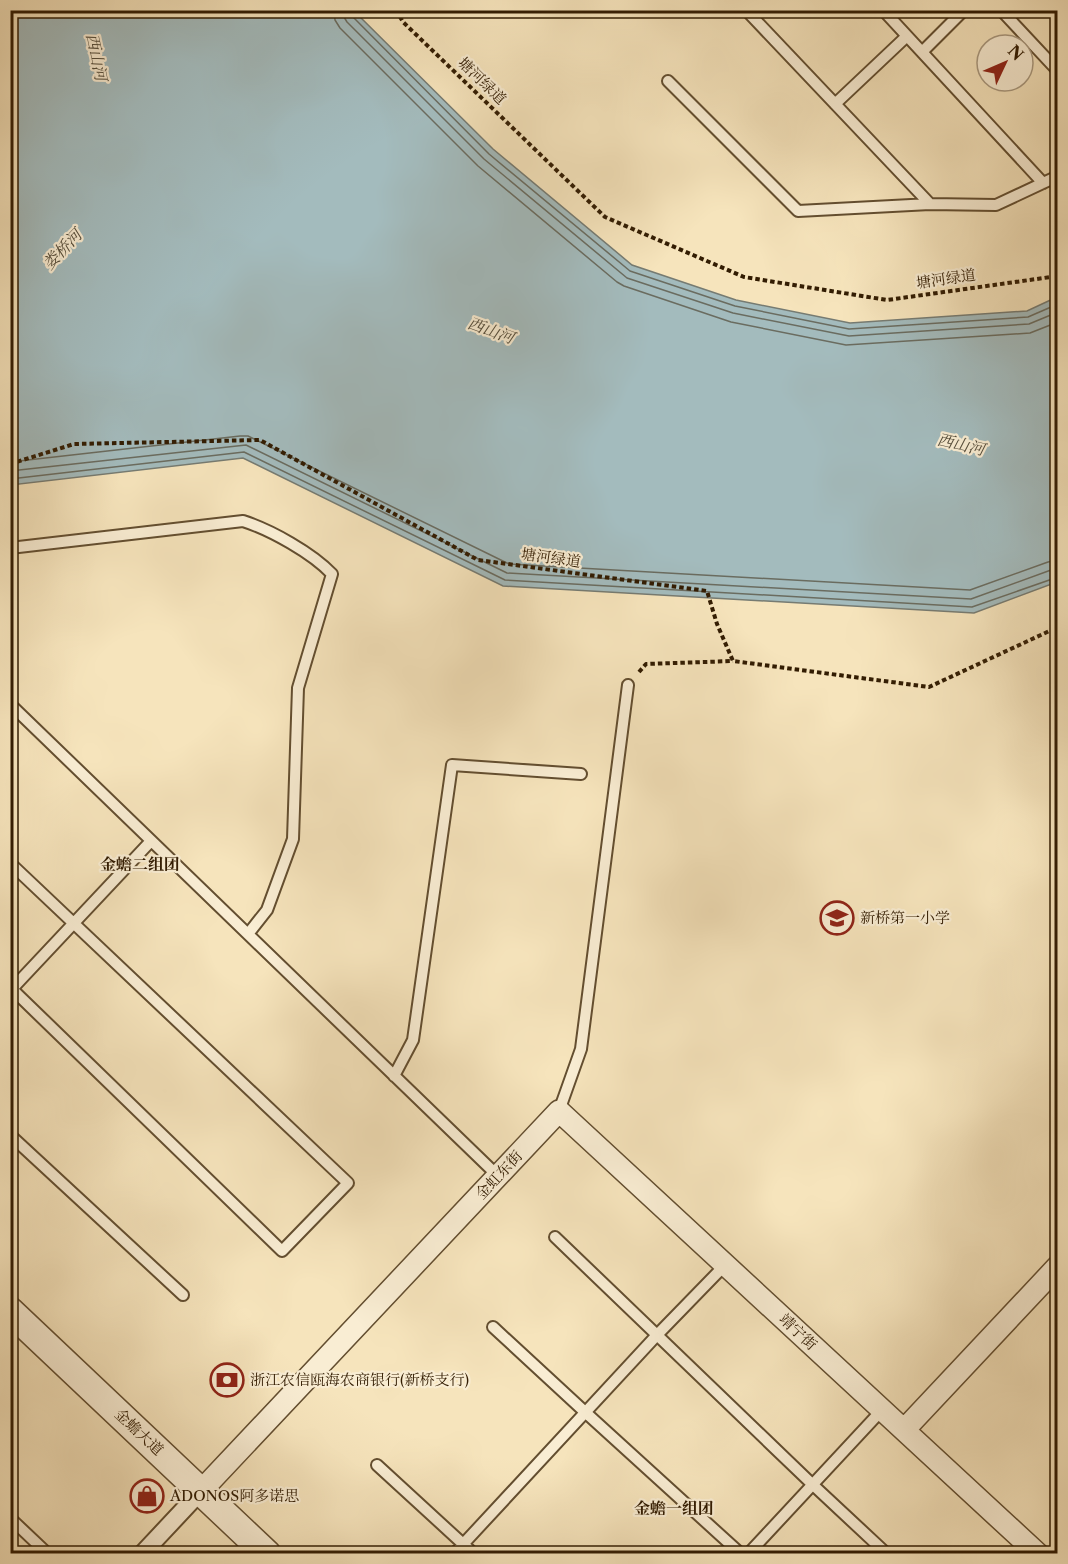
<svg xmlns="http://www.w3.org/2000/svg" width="1068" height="1564" viewBox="0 0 1068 1564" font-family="'Libre Caslon Text','Noto Serif SC',serif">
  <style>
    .water { fill: #a3bbbd; stroke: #767b72; stroke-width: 1.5 }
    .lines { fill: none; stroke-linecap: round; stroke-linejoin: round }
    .shore { stroke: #6a6c60; stroke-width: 1.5 }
    .service-casing { stroke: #634e30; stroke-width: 14 }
    .pedestrian-casing { stroke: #634e30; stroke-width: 20 }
    .minor-casing { stroke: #634e30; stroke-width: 24 }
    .tertiary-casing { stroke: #634e30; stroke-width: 30 }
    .path { stroke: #321c02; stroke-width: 4; stroke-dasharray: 4.5 3; stroke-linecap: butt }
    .service { stroke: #f9edd3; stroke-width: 10 }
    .pedestrian { stroke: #f9edd3; stroke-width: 16 }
    .minor { stroke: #f9edd3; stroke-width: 21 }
    .tertiary { stroke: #f9edd3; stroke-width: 27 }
    .labels { text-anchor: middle; stroke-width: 4.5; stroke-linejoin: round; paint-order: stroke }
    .street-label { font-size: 15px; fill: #321c02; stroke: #f9edd3 }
    .poi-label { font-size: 15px; fill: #321c02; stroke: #f9edd3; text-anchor: start }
    .water-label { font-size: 16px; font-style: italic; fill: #544c3a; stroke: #f9edd3 }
    .neighbourhood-label { font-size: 16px; font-weight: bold; fill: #321c02; stroke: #f9edd3 }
  </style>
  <rect width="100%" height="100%" fill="#f6e4bc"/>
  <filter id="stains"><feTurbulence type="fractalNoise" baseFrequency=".00333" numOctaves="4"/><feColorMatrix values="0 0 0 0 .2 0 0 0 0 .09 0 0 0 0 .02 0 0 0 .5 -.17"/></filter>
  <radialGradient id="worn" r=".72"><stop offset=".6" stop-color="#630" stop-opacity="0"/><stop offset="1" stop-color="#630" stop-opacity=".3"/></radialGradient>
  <path class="water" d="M10 11H354L493 149 632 265 736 300 850 323 1027 311 1057 297V582L974 613 503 586 243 458 11 485Z"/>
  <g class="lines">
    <path class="shore" d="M334 10 335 20 340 28 478 166 617 282 624 286 731 322 846 345 1030 333 1058 322
      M343 10 344 17 347 22 484 159 627 278 733 313 849 336 1029 324 1058 312
      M351 10 353 17 489 154 630 271 735 306 849 329 1028 317 1058 304
      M10 462 240 436H248L509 564 970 590 1048 562 1058 560
      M10 471 246 445 507 573 971 599 1051 570 1058 569
      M10 479 244 452 505 580 972 607 1058 577"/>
    <defs>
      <path id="service" d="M746 10 930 204
        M883 10 1043 183
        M1001 10 1058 71
        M922 52 964 10
        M668 81 798 211 930 204 996 205 1058 176
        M835 104 907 36
        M10 548 243 521C271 530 312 553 332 574L298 688 293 839 267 910 248 934
        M10 704 498 1176
        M10 863 348 1183 282 1251 12 989
        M10 991 151 841
        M394 1076 413 1040 452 765 581 774
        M559 1111 581 1049 628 685
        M10 1135 183 1295
        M555 1237 812 1484 887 1554
        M493 1327 585 1412 741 1554
        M377 1465 474 1554
        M10 1518 48 1554
        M454 1554 657 1335 725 1265
        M748 1554 882 1410"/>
      <path id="pedestrian" d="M142 1554 201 1491"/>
      <path id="minor" d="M904 1430 1058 1266
        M201 1491 559 1111 1038 1554"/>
      <path id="tertiary" d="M10 1311 267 1554"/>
    </defs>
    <use href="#service" class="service-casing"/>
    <use href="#pedestrian" class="pedestrian-casing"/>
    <use href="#minor" class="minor-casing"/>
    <use href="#tertiary" class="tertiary-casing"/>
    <path class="path" d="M396 10 403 22 605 217 744 277 887 300 1058 276
      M10 464 74 444 260 440 478 560 707 591 717 624 733 661 929 687 1058 627
      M639 672 646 664 733 661"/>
    <use href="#service" class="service"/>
    <use href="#pedestrian" class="pedestrian"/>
    <use href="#minor" class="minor"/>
    <use href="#tertiary" class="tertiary"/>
  </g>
  <defs>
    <symbol id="school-ring" viewBox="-11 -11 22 22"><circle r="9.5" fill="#f9edd3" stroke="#8f2418" stroke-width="1.5"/><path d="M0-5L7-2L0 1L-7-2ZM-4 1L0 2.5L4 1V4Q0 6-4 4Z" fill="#8f2418"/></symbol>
    <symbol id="bank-ring" viewBox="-11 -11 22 22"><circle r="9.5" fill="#f9edd3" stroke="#8f2418" stroke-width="1.5"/><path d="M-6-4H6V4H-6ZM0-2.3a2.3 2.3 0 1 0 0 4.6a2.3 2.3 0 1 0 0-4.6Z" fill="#8f2418"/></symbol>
    <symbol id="shop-ring" viewBox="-11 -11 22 22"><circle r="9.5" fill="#f9edd3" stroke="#8f2418" stroke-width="1.5"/><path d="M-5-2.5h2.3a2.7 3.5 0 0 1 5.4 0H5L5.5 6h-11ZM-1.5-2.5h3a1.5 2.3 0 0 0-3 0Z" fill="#8f2418"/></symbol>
  </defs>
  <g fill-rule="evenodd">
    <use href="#school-ring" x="818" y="899" width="38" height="38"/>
    <use href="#bank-ring" x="208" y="1361" width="38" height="38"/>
    <use href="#shop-ring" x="128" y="1477" width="38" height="38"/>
  </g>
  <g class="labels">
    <g class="street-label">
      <text transform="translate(482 81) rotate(44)" y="5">塘河绿道</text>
      <text transform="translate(946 279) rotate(-8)" y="5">塘河绿道</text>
      <text transform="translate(551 558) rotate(8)" y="5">塘河绿道</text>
      <text transform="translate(499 1175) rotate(-47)" y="5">金虹东街</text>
      <text transform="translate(798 1332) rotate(43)" y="5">靖宁街</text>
      <text transform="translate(139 1432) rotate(43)" y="5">金蟾大道</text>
    </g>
    <g class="poi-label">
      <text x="860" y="923">新桥第一小学</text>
      <text x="250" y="1385">浙江农信瓯海农商银行(新桥支行)</text>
      <text x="170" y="1501">ADONOS阿多诺思</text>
    </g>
    <g class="water-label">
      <text transform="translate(97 57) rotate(78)" y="6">西山河</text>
      <text transform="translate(62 249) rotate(-46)" y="6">娄桥河</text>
      <text transform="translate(491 330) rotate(20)" y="6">西山河</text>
      <text transform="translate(961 444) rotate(13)" y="6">西山河</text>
    </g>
    <g class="neighbourhood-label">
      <text x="140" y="870">金蟾二组团</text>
      <text x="674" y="1514">金蟾一组团</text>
    </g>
  </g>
  <rect width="1068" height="1564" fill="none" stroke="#f6e4bc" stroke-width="36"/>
  <rect x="12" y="12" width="1044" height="1540" fill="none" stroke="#321c02" stroke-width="3"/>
  <rect x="18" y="18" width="1032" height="1528" fill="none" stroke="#321c02" stroke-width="1.5"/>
  <g transform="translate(1005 63) rotate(46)"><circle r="28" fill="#f9edd3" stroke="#a9997f" stroke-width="1.5"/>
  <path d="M0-4.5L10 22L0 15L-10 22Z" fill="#8f2418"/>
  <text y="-9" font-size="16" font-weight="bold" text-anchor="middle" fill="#321c02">N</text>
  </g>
  <rect width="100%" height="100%" filter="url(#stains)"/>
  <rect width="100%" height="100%" fill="url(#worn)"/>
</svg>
